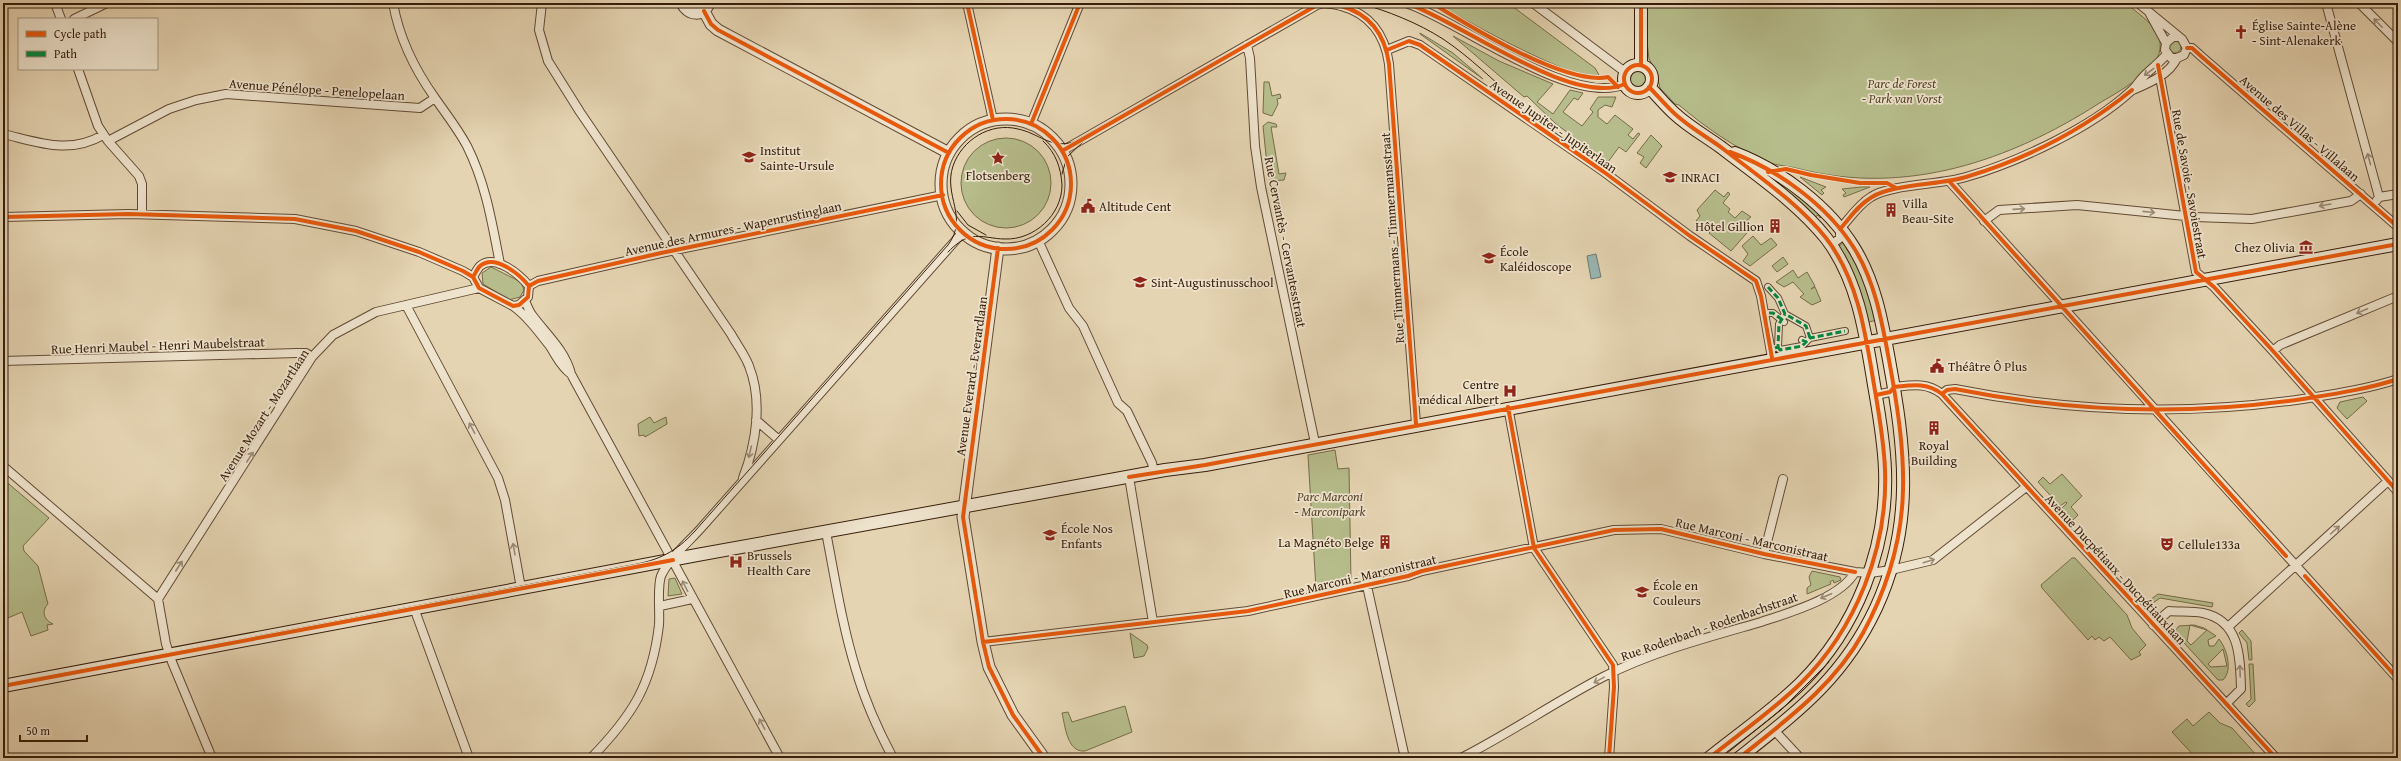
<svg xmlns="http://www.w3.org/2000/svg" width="2401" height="761" viewBox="0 0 2401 761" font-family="'Gentium Book Plus',serif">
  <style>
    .green { fill: #b6bc8b; stroke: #766c4a; fill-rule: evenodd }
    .water { fill: #98b7b4; stroke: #717970 }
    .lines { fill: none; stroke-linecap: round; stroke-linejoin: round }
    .pedestrian-casing { stroke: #624b34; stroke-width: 8 }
    .minor-casing { stroke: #624b34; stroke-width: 10 }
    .tertiary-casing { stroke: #624b34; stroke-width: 13 }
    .secondary-casing { stroke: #361d0a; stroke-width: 14 }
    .pedestrian { stroke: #eee3cd; stroke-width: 6 }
    .minor { stroke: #eee3cd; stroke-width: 8 }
    .tertiary { stroke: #eee3cd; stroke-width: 11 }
    .secondary { stroke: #eee3cd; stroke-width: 12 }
    .tram { stroke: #361d0a; stroke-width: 1 }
    .quiet { stroke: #00873e; stroke-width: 3; stroke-dasharray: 6 3; stroke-linecap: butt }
    .cycleway-casing { stroke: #eee3cd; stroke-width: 6 }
    .cycleway { stroke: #e8590c; stroke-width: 4 }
    .oneway { stroke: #9b8a75 }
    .labels { text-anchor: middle; stroke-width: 3.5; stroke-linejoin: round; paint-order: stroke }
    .poi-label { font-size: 13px; fill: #361d0a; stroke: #eee3cd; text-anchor: start }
    .park-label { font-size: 13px; font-style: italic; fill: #56452a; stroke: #eee3cd }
    .street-label { font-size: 13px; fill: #361d0a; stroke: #eee3cd }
  </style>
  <rect width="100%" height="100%" fill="#e5d4b2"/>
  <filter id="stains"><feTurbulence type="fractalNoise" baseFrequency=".005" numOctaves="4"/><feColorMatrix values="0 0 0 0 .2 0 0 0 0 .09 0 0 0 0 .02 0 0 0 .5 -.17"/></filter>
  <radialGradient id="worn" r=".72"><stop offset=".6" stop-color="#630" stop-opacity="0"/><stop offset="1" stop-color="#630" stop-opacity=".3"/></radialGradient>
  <path class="green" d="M1436 3H1508L1595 68 1599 75C1585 88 1455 15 1436 3Z
    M1647 3H2126C2139 15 2163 28 2160 49 2158 71 2116 93 2098 104 2009 161 1906 196 1800 169 1790 166 1777 166 1768 162 1736 149 1705 127 1679 105L1675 104 1660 88 1656 71 1649 59 1645 24Z
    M1420 33 1453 53 1483 79 1420 34Z
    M1453 36 1499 61 1553 84 1537 102 1553 114 1570 90 1583 93 1578 100 1574 98 1563 112 1582 126 1593 112 1590 109 1598 97H1616L1612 107 1605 105 1598 110V117L1607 124 1615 115 1633 129 1628 135 1633 139 1638 133 1640 134 1626 152 1619 147 1608 162 1556 124 1527 96 1524 97Z
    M2169 47a6 6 0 1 1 12 0a6 6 0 1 1-12 0Z
    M1630 79a8 8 0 1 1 16 0a8 8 0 1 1-16 0Z
    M1264 82H1269L1272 96 1280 94 1281 98 1277 99 1278 104 1272 116 1263 113Z
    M1268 122 1276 124 1277 127H1271L1279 174 1286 173 1284 180 1271 181 1268 175 1263 126Z
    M1651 135 1662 146 1646 168 1640 163 1644 157 1637 153Z
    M961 183a45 45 0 1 1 90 0a45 45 0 1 1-90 0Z
    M1768 174 1784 184 1823 216 1820 218 1818 215 1814 218 1764 175Z
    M1800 177 1826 187 1821 190 1824 193 1822 195Z
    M1861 187H1870L1844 197 1843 195 1846 193 1842 189Z
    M1715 190 1724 197 1728 192 1730 194 1723 203 1730 209 1728 212 1735 218 1742 211 1751 217 1746 221 1753 226 1731 251 1709 233 1714 227 1707 221 1702 227 1696 221 1700 216 1697 210Z
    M1753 236 1761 245 1771 238 1777 245 1750 266 1743 261 1748 254 1742 246Z
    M1844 242 1862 271 1877 320 1869 322 1857 282 1839 246Z
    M1783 257 1788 264 1777 272 1772 266Z
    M491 267 521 282 524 290 520 297 509 300 483 284 482 273Z
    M1793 270 1798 278 1807 272 1815 286 1811 289 1815 287 1821 301 1812 305 1800 297 1804 294 1793 282 1784 287 1776 282Z
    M2363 397 2367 401 2347 419 2337 408 2340 402Z
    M650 417 654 423 666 417 667 424 645 437 644 435 639 436 638 424Z
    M1335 450 1338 469 1349 468 1351 581 1316 589 1308 455Z
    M2062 474 2082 496 2071 507 2078 515 2073 520 2062 508 2067 503 2066 502 2060 506 2038 482 2043 477 2050 484Z
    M3 479 49 518 23 546 24 551 38 566 48 604C41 611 44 620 53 624L47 625 48 630 31 636 22 612 3 620Z
    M2072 558H2075L2127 615 2132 628 2146 645 2139 652 2141 655 2131 660 2110 637 2104 641 2099 637 2095 640 2092 636 2088 640 2042 588 2041 585Z
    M1812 571 1840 577 1841 580 1834 583 1833 580 1830 582 1831 584 1807 594V588L1811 585 1809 577Z
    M675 578 682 594 668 596 669 579Z
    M2158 594 2213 603 2212 607 2160 598 2153 603 2150 600Z
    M2194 625 2204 628 2216 636 2208 640 2209 646H2214L2219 639C2227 649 2233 670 2223 680H2218L2174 632 2179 626ZM2190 625 2207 630 2191 645 2187 641ZM2223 649 2227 666 2211 667 2208 664Z
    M2242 630 2251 641 2252 660H2249L2247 643 2239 633Z
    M1130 633 1147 645 1148 648 1144 656 1134 658Z
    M2249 664H2253L2255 701 2249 707 2246 704 2251 699Z
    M1125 706 1132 732 1085 751C1067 753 1065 725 1062 713L1068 712 1072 722Z
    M2209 712 2220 723 2232 728 2259 758H2196L2172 732 2187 719 2193 726Z"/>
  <path class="water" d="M1596 254 1601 277 1591 279 1587 256Z"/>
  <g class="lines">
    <defs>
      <path id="pedestrian" d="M1768 287 1778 298 1785 314 1806 326 1810 338
        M1769 313H1773L1784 322
        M1802 340 1806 342 1810 338 1845 331
        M1778 347 1780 350 1802 346 1806 342
        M1775 348 1778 347 1779 324 1785 314"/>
      <path id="minor" d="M55 3 61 19
        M393 3C399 37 415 70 435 98 446 114 458 129 467 146 486 184 492 223 500 264
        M542 3 539 30 548 61 580 112 731 334C737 345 745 355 749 366 763 401 756 444 743 478
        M967 3 993 120
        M1406 3C1458 20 1572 108 1625 84
        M1533 3 1625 72
        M2138 3 2182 39 2187 48 2184 55 2177 58H2171L2165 50 2166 43 2173 37H2178
        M2326 3 2379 197
        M2359 3 2398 42
        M2150 14 2166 43
        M74 19 107 3
        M1247 45 1250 58 1255 146 1261 187 1315 443
        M2187 48H2192L2202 57 2398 227
        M1387 50 1409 41 1420 45 1604 172 1690 236 1756 281 1761 296 1772 358
        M78 69 98 126 108 141 139 176 142 184V214
        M2160 77 2196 272 2214 287 2273 351 2398 492
        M2133 90C2149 83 2169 75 2177 58
        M1031 124 1080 3
        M3 134C38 142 69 155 103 135
        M108 141 169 109 196 100 226 94 420 108 435 98
        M1062 151 1317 5C1324 2 1333 4 1341 6 1370 14 1385 35 1389 64L1416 424
        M1949 181 2398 679
        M2377 200 2379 197 2398 194
        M3 217 129 214 295 219 356 231 419 252 463 271 473 277 479 288 513 306 519 305 528 297 529 286C520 275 495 253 480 266 477 269 475 274 473 277
        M1984 221 1999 210 2077 205 2195 217 2252 219 2351 201 2361 194
        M1038 240 1069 308 1083 326 1118 403 1127 411 1152 463 1154 472
        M1829 243 1835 242 1840 238V229C1850 218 1858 205 1871 197 1891 184 1940 185 1966 177 2018 162 2091 128 2131 91 2136 87 2139 81 2143 77 2151 69 2159 63 2167 54
        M529 286 538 281 661 253 943 195
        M525 301C527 305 529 311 532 315 546 334 565 350 571 374L780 758
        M406 305 498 478 505 500 521 588
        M513 306C527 316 538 331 549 345 556 355 560 366 571 374
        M2273 351 2280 345 2398 296
        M3 361 297 353H306L312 357
        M1942 394 1947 390 1955 389C2070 412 2187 416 2303 399 2334 394 2368 389 2398 379
        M1876 395 1890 392 1894 387C1912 385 1927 382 1942 394L2276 758
        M1508 407 1534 548 1613 665 1614 687 1609 758
        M756 420 779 440
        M3 466 158 599 166 644 172 662 212 758
        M1129 477 1153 622
        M826 532C835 578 842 625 856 670 865 701 878 730 893 758
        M1764 554 1783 479
        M1367 586 1405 758
        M158 599 312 357 333 335 376 312 479 288
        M660 606 692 599
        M414 608 469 758
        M2153 625 2169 611C2180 612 2192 611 2203 613 2241 621 2240 659 2241 689L2226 704
        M2228 627 2388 481
        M983 642 1248 611 1408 576 1422 571 1614 530 1661 529 1764 554 1855 572 1870 573 1891 570 1933 560 2026 487
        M1774 730 1800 758
        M591 758C632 716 652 685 659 625 660 613 657 587 661 576 669 558 689 542 702 527L963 232
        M1461 758C1510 733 1555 702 1603 677 1651 652 1709 637 1761 622 1788 613 1841 598 1855 572"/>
      <path id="tertiary" d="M682 3C688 16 704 17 709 3
        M704 11 711 24 718 30 949 153
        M941 184a65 65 0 1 1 130 0a65 65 0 1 1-130 0Z
        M998 248 963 517 983 642 989 667 1013 715 1044 758"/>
      <path id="secondary" d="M1641 3V65
        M1624 79a14 14 0 1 1 28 0a14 14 0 1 1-28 0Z
        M1649 87C1658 96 1666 106 1675 114 1689 127 1707 137 1722 148 1758 176 1798 203 1826 238 1857 278 1865 330 1873 379 1878 409 1884 439 1885 470 1888 548 1856 629 1800 684 1772 711 1739 734 1709 758
        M1735 153C1780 170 1829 207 1854 248 1875 282 1882 322 1889 360 1905 447 1915 524 1876 608 1843 678 1798 711 1739 758
        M3 686 697 555 1165 470 1205 465 2398 244"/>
    </defs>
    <use href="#pedestrian" class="pedestrian-casing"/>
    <use href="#minor" class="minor-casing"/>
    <use href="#tertiary" class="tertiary-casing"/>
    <use href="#secondary" class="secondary-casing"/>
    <use href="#pedestrian" class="pedestrian"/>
    <use href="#minor" class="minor"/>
    <use href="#tertiary" class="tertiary"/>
    <use href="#secondary" class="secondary"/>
    <path class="tram" d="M1359 3C1388 11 1418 23 1443 39 1470 57 1494 81 1518 102
      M1312 9 1326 3
      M1062 174 1067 157 1085 140
      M957 211 968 225 986 235
      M948 252C955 245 962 239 971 237 983 235 993 239 1005 239 1034 240 1062 215 1062 185 1061 168 1056 153 1043 141
      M3 684 632 565C659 560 676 552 695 531L948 245C969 217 943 196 953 166 962 140 990 122 1018 129 1038 133 1051 149 1073 142L1317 3
      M1721 758 1782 709 1829 662"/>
    <path class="quiet" d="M1768 287 1778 298 1785 314 1806 326 1810 338
      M1769 313H1773L1784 321
      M1802 340 1806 342 1810 338 1845 331
      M1778 347 1780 350 1802 346 1806 342
      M1775 348 1778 347 1779 324 1785 314"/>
    <defs>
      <path id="cycleway" d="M967 3 993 120
        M1406 3C1458 20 1572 108 1625 84
        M1432 3C1469 26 1566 86 1608 77L1618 87
        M1641 3V65
        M704 11 711 24 718 30 949 153
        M2187 48H2192L2202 57 2398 227
        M1387 50 1409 41 1420 45 1604 172 1690 236 1756 281 1761 296 1772 358
        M1624 79a14 14 0 1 1 28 0a14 14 0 1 1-28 0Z
        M2158 65 2196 272 2214 287 2273 351 2398 492
        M1649 87C1658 96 1666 106 1675 114 1689 127 1707 137 1722 148 1758 176 1798 203 1826 238 1857 278 1865 330 1873 379 1878 409 1884 439 1885 470 1888 548 1856 629 1800 684 1772 711 1739 734 1709 758
        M941 184a65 65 0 1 1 130 0a65 65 0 1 1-130 0Z
        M1031 124 1080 3
        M1062 151 1317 5C1324 2 1333 4 1341 6 1370 14 1385 35 1389 64L1416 424
        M1730 152C1777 169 1827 205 1854 248 1875 281 1882 322 1889 360 1908 463 1915 537 1863 633 1834 686 1785 721 1739 758
        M1768 172 1786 169 1811 175 1860 183H1887L1896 188
        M1949 181 2286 556
        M3 217 129 214 295 219 356 231 419 252 463 271 473 277 479 288 513 306 519 305 528 297 529 286C520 275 495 253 480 266 477 269 475 274 473 277
        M1840 229C1850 218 1858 205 1872 197 1892 184 1940 185 1966 177 2026 159 2084 129 2132 90
        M998 248 963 517 983 642 989 667 1013 715 1044 758
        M529 286 538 281 661 253 943 195
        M1942 394 1947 390 1955 389C2070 412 2187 416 2303 399 2334 394 2368 389 2398 379
        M1876 395 1890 392 1894 387C1912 385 1927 382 1942 394L2276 758
        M1508 407 1534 548 1613 665 1614 687 1609 758
        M1129 477 1205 465 2398 244
        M2305 576 2398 679
        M983 642 1248 611 1408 576 1422 571 1614 530 1661 529 1764 554 1855 572
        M3 686 673 560"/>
    </defs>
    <use href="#cycleway" class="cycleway-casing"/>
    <use href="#cycleway" class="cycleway"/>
  </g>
  <defs><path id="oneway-shaft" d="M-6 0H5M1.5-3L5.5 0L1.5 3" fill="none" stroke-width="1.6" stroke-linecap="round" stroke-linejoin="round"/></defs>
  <g class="oneway">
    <use href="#oneway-shaft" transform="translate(2378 23) rotate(-135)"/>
    <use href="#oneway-shaft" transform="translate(2149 72) rotate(143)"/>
    <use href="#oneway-shaft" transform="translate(2369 159) rotate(-105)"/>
    <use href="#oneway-shaft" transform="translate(2325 205) rotate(170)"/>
    <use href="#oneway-shaft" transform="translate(2019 209) rotate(-4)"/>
    <use href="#oneway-shaft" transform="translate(2149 212) rotate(6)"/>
    <use href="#oneway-shaft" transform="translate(2362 311) rotate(157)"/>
    <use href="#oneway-shaft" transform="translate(472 428) rotate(-118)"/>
    <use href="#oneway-shaft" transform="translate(750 452) rotate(103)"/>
    <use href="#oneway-shaft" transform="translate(250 457) rotate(-57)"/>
    <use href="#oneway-shaft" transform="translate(2335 530) rotate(-42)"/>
    <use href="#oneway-shaft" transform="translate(514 549) rotate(-100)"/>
    <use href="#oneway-shaft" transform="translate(1929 561) rotate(-17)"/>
    <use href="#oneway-shaft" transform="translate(179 566) rotate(-57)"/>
    <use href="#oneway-shaft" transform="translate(685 586) rotate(-117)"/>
    <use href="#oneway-shaft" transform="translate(1826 596) rotate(157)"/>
    <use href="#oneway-shaft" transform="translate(2240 671) rotate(-92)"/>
    <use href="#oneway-shaft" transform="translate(1599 680) rotate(151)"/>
    <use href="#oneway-shaft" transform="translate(762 724) rotate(-118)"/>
  </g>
  <defs>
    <symbol id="church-bare" viewBox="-9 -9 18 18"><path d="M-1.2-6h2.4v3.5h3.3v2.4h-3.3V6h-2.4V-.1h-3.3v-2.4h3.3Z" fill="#8f2418" stroke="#eee3cd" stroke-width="2.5" paint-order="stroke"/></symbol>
    <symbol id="school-bare" viewBox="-9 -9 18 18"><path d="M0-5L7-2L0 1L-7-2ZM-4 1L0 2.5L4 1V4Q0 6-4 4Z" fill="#8f2418" stroke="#eee3cd" stroke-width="2.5" paint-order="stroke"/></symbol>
    <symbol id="sight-bare" viewBox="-9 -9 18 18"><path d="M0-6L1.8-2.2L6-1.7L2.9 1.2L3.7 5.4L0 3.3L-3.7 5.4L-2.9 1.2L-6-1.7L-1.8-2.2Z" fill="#8f2418" stroke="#eee3cd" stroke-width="2.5" paint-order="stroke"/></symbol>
    <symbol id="civic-bare" viewBox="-9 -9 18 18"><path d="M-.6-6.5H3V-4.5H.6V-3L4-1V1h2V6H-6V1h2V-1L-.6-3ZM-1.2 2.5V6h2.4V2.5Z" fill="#8f2418" stroke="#eee3cd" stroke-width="2.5" paint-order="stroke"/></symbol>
    <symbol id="building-bare" viewBox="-9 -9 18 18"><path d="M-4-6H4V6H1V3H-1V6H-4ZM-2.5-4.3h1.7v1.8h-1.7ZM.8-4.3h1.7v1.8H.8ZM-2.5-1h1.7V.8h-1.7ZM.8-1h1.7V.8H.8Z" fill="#8f2418" stroke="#eee3cd" stroke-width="2.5" paint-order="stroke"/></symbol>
    <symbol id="museum-bare" viewBox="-9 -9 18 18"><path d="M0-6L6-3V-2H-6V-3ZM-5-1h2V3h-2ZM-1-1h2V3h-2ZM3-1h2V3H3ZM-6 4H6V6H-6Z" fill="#8f2418" stroke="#eee3cd" stroke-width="2.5" paint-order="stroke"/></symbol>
    <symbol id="hospital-bare" viewBox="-9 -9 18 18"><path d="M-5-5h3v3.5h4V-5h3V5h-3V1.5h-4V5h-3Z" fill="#8f2418" stroke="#eee3cd" stroke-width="2.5" paint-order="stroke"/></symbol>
    <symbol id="theatre-bare" viewBox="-9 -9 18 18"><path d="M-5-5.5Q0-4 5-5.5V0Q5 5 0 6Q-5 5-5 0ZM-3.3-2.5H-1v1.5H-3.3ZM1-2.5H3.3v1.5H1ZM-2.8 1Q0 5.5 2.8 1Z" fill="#8f2418" stroke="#eee3cd" stroke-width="2.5" paint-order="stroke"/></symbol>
  </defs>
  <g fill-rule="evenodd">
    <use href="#church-bare" x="2231" y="22" width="20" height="20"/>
    <use href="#school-bare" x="739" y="147" width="20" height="20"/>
    <use href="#sight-bare" x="988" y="148" width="20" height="20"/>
    <use href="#school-bare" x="1660" y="167" width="20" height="20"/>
    <use href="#civic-bare" x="1078" y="196" width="20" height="20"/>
    <use href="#building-bare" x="1881" y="200" width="20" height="20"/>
    <use href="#building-bare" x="1765" y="216" width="20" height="20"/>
    <use href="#museum-bare" x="2296" y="237" width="20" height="20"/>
    <use href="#school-bare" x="1479" y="248" width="20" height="20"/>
    <use href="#school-bare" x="1130" y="272" width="20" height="20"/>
    <use href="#civic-bare" x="1927" y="356" width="20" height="20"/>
    <use href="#hospital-bare" x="1500" y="381" width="20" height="20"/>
    <use href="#building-bare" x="1924" y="418" width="20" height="20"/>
    <use href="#school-bare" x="1040" y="525" width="20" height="20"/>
    <use href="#building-bare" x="1375" y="532" width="20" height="20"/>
    <use href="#theatre-bare" x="2157" y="534" width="20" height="20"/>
    <use href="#hospital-bare" x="726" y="552" width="20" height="20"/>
    <use href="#school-bare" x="1632" y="582" width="20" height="20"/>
  </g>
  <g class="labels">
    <g class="poi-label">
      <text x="2252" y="30">Église Sainte-Alène<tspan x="2252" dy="15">- Sint-Alenakerk</tspan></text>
      <text x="760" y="155">Institut<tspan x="760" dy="15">Sainte-Ursule</tspan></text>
      <text x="998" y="180" text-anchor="middle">Flotsenberg</text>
      <text x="1681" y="182">INRACI</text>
      <text x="1902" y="208">Villa<tspan x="1902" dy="15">Beau-Site</tspan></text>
      <text x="1099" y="211">Altitude Cent</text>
      <text x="1764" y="231" text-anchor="end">Hôtel Gillion</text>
      <text x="2295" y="252" text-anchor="end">Chez Olivia</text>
      <text x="1500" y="256">École<tspan x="1500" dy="15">Kaléidoscope</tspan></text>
      <text x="1151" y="287">Sint-Augustinusschool</text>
      <text x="1948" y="371">Théâtre Ô Plus</text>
      <text x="1499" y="389" text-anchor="end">Centre<tspan x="1499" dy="15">médical Albert</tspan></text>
      <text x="1934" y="450" text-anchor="middle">Royal<tspan x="1934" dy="15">Building</tspan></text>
      <text x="1061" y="533">École Nos<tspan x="1061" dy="15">Enfants</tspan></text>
      <text x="1374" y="547" text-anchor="end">La Magnéto Belge</text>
      <text x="2178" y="549">Cellule133a</text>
      <text x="747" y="560">Brussels<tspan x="747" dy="15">Health Care</tspan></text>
      <text x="1653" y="590">École en<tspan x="1653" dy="15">Couleurs</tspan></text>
    </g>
    <g class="park-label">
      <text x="1902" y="88">Parc de Forest<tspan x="1902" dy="15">- Park van Vorst</tspan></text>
      <text x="1330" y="501">Parc Marconi<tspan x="1330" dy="15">- Marconipark</tspan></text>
    </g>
    <g class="street-label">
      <text transform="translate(317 89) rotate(4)" y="5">Avenue Pénélope - Penelopelaan</text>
      <text transform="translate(1554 126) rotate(35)" y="5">Avenue Jupiter - Jupiterlaan</text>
      <text transform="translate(2300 128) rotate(41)" y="5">Avenue des Villas - Villalaan</text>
      <text transform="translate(2190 184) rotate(80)" y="5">Rue de Savoie - Savoiestraat</text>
      <text transform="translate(733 228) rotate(-12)" y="5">Avenue des Armures - Wapenrustinglaan</text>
      <text transform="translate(1392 238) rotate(-94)" y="5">Rue Timmermans - Timmermansstraat</text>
      <text transform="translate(1286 242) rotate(79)" y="5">Rue Cervantès - Cervantesstraat</text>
      <text transform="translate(158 345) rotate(-2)" y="5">Rue Henri Maubel - Henri Maubelstraat</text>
      <text transform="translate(971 376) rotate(-82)" y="5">Avenue Everard - Everardlaan</text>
      <text transform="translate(263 415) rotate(-57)" y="5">Avenue Mozart - Mozartlaan</text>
      <text transform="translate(1752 539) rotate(13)" y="5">Rue Marconi - Marconistraat</text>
      <text transform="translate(2116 569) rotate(47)" y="5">Avenue Ducpétiaux - Ducpétiauxlaan</text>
      <text transform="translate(1360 576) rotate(-13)" y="5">Rue Marconi - Marconistraat</text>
      <text transform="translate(1709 626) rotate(-19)" y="5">Rue Rodenbach - Rodenbachstraat</text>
    </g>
  </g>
  <rect width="2401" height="761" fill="none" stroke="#e5d4b2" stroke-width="16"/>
  <rect x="4" y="4" width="2393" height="753" fill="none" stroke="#361d0a" stroke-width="2"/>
  <rect x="8" y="8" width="2385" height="745" fill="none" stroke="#361d0a"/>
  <rect x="18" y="18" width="140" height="52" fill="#eee3cd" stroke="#a4947f"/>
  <rect x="26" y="31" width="20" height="6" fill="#e8590c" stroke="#a4947f"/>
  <text x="54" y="38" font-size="12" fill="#361d0a">Cycle path</text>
  <rect x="26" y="51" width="20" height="6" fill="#00873e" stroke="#a4947f"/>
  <text x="54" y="58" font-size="12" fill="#361d0a">Path</text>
  <path d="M20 735v6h67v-6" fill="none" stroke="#361d0a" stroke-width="2"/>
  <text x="26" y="735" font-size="12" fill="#361d0a" stroke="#eee3cd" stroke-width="3" paint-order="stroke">50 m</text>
  <rect width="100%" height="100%" filter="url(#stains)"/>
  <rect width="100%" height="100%" fill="url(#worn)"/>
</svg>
